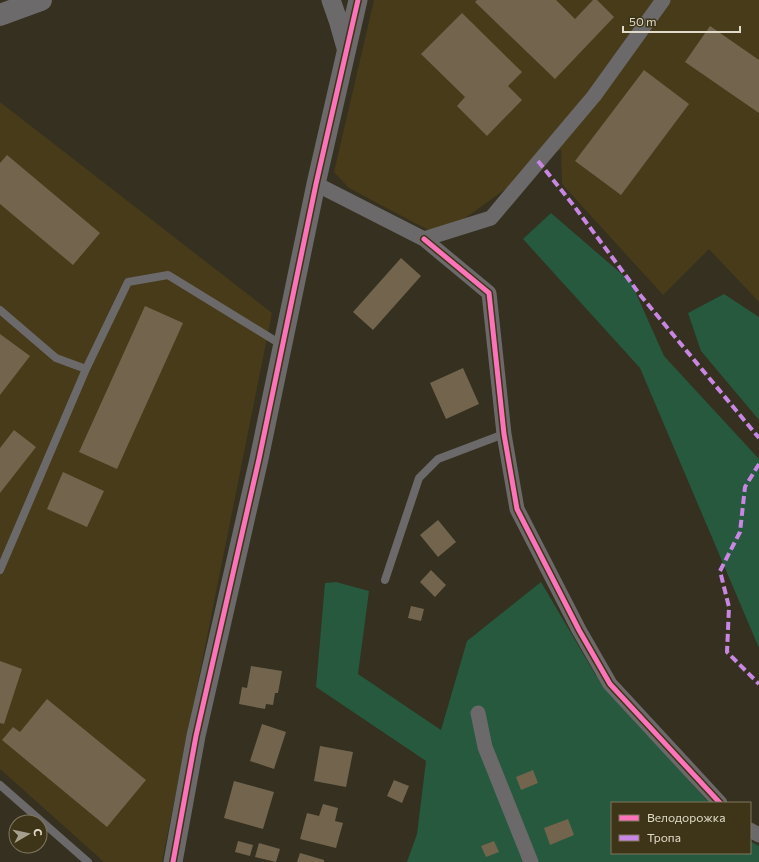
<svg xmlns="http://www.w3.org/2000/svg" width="759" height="862" viewBox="0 0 759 862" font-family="Commissioner,sans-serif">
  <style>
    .built { fill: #473b19 }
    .green { fill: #26593d }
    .building { fill: #73654d }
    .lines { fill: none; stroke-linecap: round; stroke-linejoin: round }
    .service { stroke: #6b696a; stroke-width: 8 }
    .minor { stroke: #6b696a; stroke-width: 15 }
    .tertiary { stroke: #6b696a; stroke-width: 19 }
    .secondary { stroke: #6c6a6a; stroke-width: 22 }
    .quiet { stroke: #c787e3; stroke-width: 4; stroke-dasharray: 8 4; stroke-linecap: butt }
    .cycleway-casing { stroke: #3e3417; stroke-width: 8 }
    .cycleway { stroke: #fb73b8; stroke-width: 5 }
  </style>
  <rect width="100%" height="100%" fill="#353020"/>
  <path class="built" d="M374 0H759V302L709 249 663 295 562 184 561 149 464 219 428 230 349 188 334 172Z
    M0 102 272 313 162 862H104L0 769Z"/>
  <path class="green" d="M551 213 631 282 664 356 759 459V648L640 368 523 239Z
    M724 294 759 317V420L701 351 688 313Z
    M336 582 369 591 358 674 441 730 467 641 541 582 595 674 709 803H612V853H750V841L759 846V862H407L417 834 426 761 316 687 325 583Z"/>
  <path class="building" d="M477 0H556L575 19 593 0H597L614 17 555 79 475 2Z
    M462 13 522 72 508 86 522 100 487 136 457 106 465 97 421 54Z
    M710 26 759 60V113L685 62Z
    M644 70 689 104 621 195 575 161Z
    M7 155 100 233 73 265 0 204V163Z
    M401 258 421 276 373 330 353 312Z
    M145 306 183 323 117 469 79 452Z
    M0 334 30 356 0 395Z
    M463 368 479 404 446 419 430 383Z
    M14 430 36 447 0 493V448Z
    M63 472 104 491 87 527 47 509Z
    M438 520 456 542 438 557 420 535Z
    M431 570 446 585 435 597 420 582Z
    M411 606 424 609 421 621 408 618Z
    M0 661 22 669 4 724 0 723Z
    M251 666 282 671 278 693H275L273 705 266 704 265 709 239 704 242 687 247 688Z
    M47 699 146 780 107 827 2 740 13 727 20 732Z
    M262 724 286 732 274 769 250 761Z
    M320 746 353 752 346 787 314 781Z
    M533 770 538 783 521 790 516 777Z
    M394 780 409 786 402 803 387 796Z
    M234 781 274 792 263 829 224 818Z
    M323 804 338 808 335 821 343 823 336 848 300 839 307 813 319 816Z
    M568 819 574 835 550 845 544 828Z
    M238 841 253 845 250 856 235 852Z
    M494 841 499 852 486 857 481 846Z
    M259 843 280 849 276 862 255 857Z
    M300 853 324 860V862H297Z"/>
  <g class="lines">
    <path class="service" d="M0 310 56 358 86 369
      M0 570 86 369 128 282 168 275 282 345
      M385 580 419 478 438 459 504 434
      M0 785 88 862"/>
    <path class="minor" d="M316 184 424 239 491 218 594 96 663 0
      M424 239 489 293 504 434 517 509 579 630 610 684 720 803
      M478 713 485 747 531 862
      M750 830 759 835"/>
    <path class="tertiary" d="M331 0 338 20 346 48
      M173 862 196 736 259 459 316 184 358 0"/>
    <path class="secondary" d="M0 15 41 0"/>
    <path class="quiet" d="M538 161 574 206 641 296 759 438
      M759 464 745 487 740 532 720 571 729 607 727 652 759 684"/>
    <defs>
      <path id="cycleway" d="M424 239 489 293 504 434 517 509 579 630 610 684 720 803
        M173 862 196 736 259 459 316 184 358 0"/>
    </defs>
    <use href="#cycleway" class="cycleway-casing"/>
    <use href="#cycleway" class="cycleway"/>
  </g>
  <rect x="611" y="802" width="140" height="52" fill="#3e3417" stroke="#7f775f"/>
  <rect x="619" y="815" width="20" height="6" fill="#fb73b8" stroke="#7f775f"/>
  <text x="647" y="822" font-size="12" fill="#e1dbca">Велодорожка</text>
  <rect x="619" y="835" width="20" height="6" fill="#c787e3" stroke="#7f775f"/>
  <text x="647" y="842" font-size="12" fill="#e1dbca">Тропа</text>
  <g transform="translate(28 834) rotate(81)"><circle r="19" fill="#3e3417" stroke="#7f775f"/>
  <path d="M0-3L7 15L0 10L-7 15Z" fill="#a59f8e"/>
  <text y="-6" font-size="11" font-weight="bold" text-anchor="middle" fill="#e1dbca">С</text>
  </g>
  <path d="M623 26v6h117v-6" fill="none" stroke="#e1dbca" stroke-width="2"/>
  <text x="629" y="26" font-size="12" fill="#e1dbca" stroke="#3e3417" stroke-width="3" paint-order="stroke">50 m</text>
</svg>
